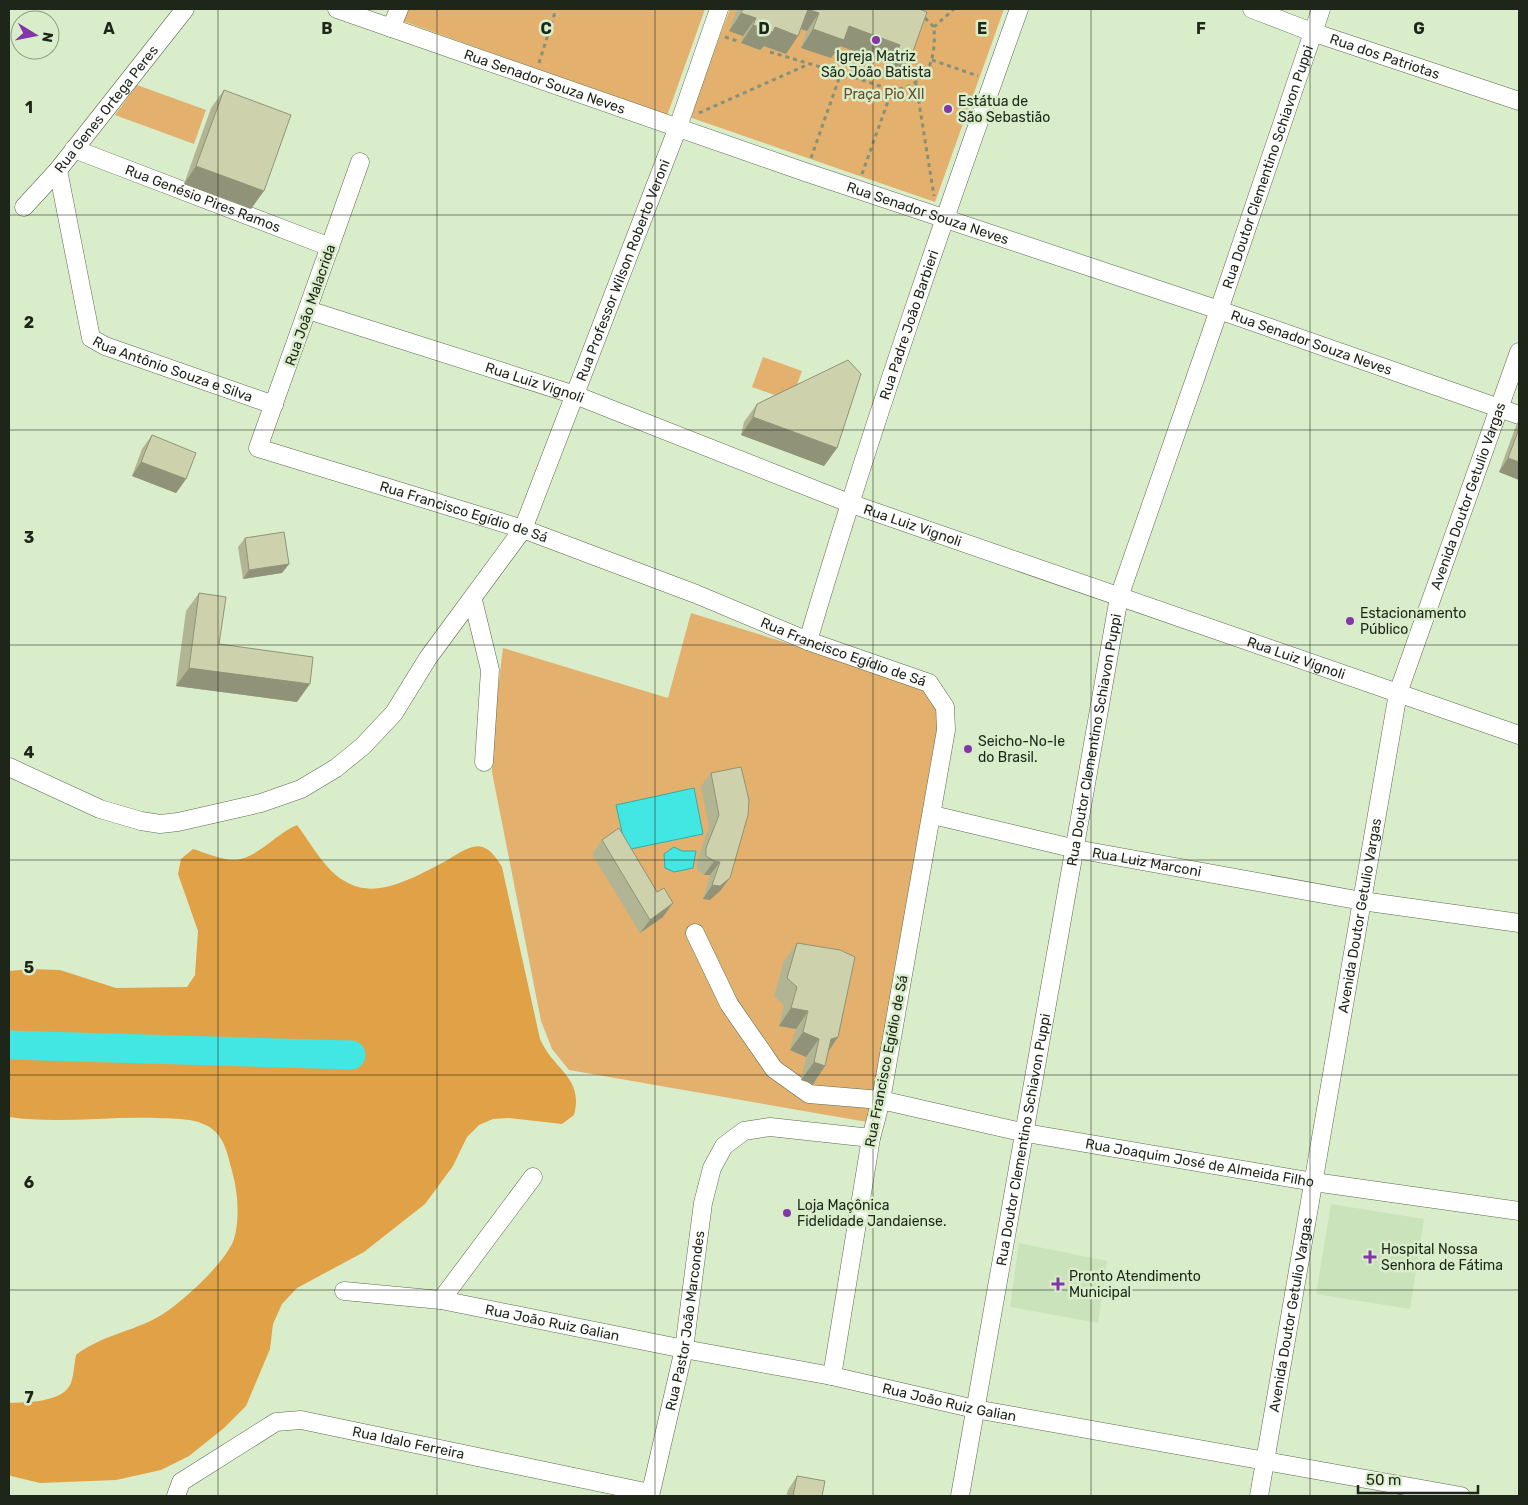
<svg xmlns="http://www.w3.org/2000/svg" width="1528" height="1505" viewBox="0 0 1528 1505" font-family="Rubik,sans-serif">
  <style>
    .built { fill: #cbe3bb }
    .green { fill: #e3b06e }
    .forest { fill: #e1a146 }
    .water { fill: #42e6e2; stroke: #37aca6 }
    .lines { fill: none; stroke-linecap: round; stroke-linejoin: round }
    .river { stroke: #42e6e2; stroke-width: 29 }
    .minor-casing { stroke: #596b4d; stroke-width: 19 }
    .path { stroke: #849279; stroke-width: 3; stroke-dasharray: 4 4; stroke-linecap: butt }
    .minor { stroke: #fff; stroke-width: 18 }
    .wall { fill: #b1b594 }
    .shaded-wall { fill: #909378 }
    .building { fill: #ced2ac; stroke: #909378 }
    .grid { fill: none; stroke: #1e2619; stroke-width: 1; stroke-opacity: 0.55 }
    .poi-dot { fill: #8336a8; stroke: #d9edca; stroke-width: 2 }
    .labels { text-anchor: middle; stroke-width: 5; stroke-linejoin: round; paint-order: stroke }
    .poi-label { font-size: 14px; fill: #1e2619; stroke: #d9edca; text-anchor: start }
    .street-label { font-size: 14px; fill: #1e2619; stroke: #d9edca }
    .park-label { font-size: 14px; fill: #684c27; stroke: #d9edca }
    .grid-label { font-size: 16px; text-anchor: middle; font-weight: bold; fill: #1e2619; stroke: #d9edca; stroke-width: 5; stroke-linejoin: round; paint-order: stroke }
  </style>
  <rect width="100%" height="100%" fill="#d9edca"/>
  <path class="built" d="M1331 1204 1424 1219 1410 1309 1316 1294Z
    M1019 1243 1107 1261 1098 1323 1010 1307Z"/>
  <path class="green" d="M392 9H705L667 116 389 16Z
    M730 9H1004L935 202 689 117Z
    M137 85 206 110 194 144 115 115Z
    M763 357 802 371 791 401 752 387Z
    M691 613 922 685 939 710 941 733 873 1123 569 1070 552 1049 541 1021 492 772 493 730 503 648 668 698Z"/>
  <path class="forest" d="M297 825C313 846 325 872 350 884 378 898 415 877 440 864 466 851 481 830 502 867L540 1039C554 1071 584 1077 574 1115L562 1124 509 1118 493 1119 479 1125 467 1137 453 1166 425 1204 364 1252 297 1288 282 1304 273 1324 270 1349 246 1406 224 1428 189 1456 161 1470 116 1480 40 1483 11 1476 9 1474V1403C26 1402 63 1403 71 1383 74 1375 74 1364 76 1355 100 1336 131 1332 158 1317 179 1306 227 1261 234 1239 240 1218 238 1192 232 1171 226 1147 222 1127 194 1121 182 1118 169 1119 157 1118 107 1116 58 1124 9 1117V971L29 969 60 970 116 988 187 987 195 975 198 931 178 874 181 859 193 849C206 853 221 860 235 860 256 859 277 833 297 825Z"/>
  <path class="water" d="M694 788 703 834 626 850 616 805Z
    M674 847 682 851H696L693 868 674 872 665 868 664 854Z"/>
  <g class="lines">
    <path class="river" d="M9 1045 351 1055"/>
    <defs>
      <g id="minor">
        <path id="s1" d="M337 9 805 172 1219 310 1519 415"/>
        <path id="s2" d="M1252 9 1312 32 1519 101"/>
        <path d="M391 28 399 9"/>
        <path id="s3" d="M74 149 330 247"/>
        <path id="s4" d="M360 162 258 448 523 529 696 594 808 641 929 683 945 707 946 730 881 1100 871 1138 832 1376"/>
        <path id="s5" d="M58 170 91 338 105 346 274 405"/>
        <path id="s6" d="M24 207 58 170 185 9"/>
        <path id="s7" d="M308 310 575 395 849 503 1519 735"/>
        <path d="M473 600 490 670 484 762"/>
        <path id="s8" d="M808 641C871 428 944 218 1019 9"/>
        <path id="s9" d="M9 767 100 809 141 821 160 824 178 822 261 803 301 789 336 768 363 746 394 713 428 658 523 529 678 127 719 9"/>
        <path id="s10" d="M933 815 1076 849 1362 901 1519 923"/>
        <path id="s11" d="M695 933 729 1004 774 1069 809 1094 881 1100 1026 1133 1314 1182 1519 1211"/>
        <path id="s12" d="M344 1291 441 1300 684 1349 832 1376 975 1409 1461 1496"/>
        <path d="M441 1300 533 1177"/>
        <path id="s13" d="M176 1496 181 1482 276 1422 301 1420 650 1493"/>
        <path id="s14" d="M650 1496 684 1349 703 1203 712 1168 724 1146 744 1131 770 1127 871 1138"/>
        <path id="s15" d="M960 1496 1119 597 1219 310 1321 9"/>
        <path id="s16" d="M1259 1496 1398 693 1519 352"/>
      </g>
    </defs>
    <use href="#minor" class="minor-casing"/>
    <path class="path" d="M934 27 954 9
      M725 37 737 41
      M770 52 841 73
      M932 60 978 76
      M539 63 556 9
      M916 84 934 196
      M699 113 809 64
      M811 158 841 73 892 90
      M862 174 892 90C929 86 936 60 934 27L920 13 921 9"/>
    <use href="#minor" class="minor"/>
  </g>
  <path class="wall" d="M737 9H919L911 57 898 75 885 71 887 63 840 46 831 58 801 48 807 31 801 29 798 36 786 54 764 46 760 50 741 43 743 36 729 31Z
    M224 90 251 209 184 184 211 108Z
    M757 404 837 448 824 466 741 435 744 422Z
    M1519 420V480L1499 472 1517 423Z
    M152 435 186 479 176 493 132 476 142 449Z
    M245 538 289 564 282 573 243 579 238 547Z
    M199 593 219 644 297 702 176 686 186 611Z
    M741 767 720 891 710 900 703 899 710 875H704L697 870V861L709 828 701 786 711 773Z
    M602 840 663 917 640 933 592 854Z
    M797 943 838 1037 829 1050 825 1066 813 1084 801 1080 806 1057 790 1050 796 1029 779 1026 784 1005 774 996 784 961Z
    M797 1476 822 1496H786L788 1490Z"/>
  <path class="shaded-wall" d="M808 9 819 13 807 31 795 27Z
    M741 13 756 18 743 36 729 31Z
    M753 25 775 27 798 36 786 54 764 46 760 50 741 43Z
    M849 26 900 45 887 63 840 46 831 58 801 48 813 29Z
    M897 52 911 57 898 75 885 71Z
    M196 166 264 191 251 209 184 184Z
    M753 417 837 448 824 466 741 435Z
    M1508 458 1519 462V480L1499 472Z
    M141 462 186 479 176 493 132 476Z
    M289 564 282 573 243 579 249 570Z
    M189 668 310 684 297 702 176 686Z
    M714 861 720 862 710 875H704Z
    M730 878 720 891 710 900 703 899 712 885Z
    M673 903 663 917 640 933 650 920Z
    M791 1008 808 1011 796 1029 779 1026Z
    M803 1032 819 1039 806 1057 790 1050Z
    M838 1037 826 1055 831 1039Z
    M814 1062 825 1066 813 1084 801 1080Z"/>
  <path class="building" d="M743 9H808L798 36 775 27 773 32 753 25 756 18 741 13Z
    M808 9H919L927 12 911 57 897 52 900 45 849 26 844 40 813 29 819 13Z
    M224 90 291 115 264 191 196 166Z
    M848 360 861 374 837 448 753 417 757 404Z
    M1519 429V462L1508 458Z
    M152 435 196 453 186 479 141 462Z
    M284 532 289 564 249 570 245 538Z
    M199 593 226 597 219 644 313 657 310 684 189 668Z
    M741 767 749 800 748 815 730 878 720 886 712 885 720 862 714 861 706 856V848L719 815 711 773Z
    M619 828 657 892 664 888 673 903 650 920 602 840Z
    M797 943 840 950 855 957 838 1037 831 1039 825 1066 814 1062 819 1039 803 1032 808 1011 791 1008 797 987 787 978Z
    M797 1476 825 1481 822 1496H793Z"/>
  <path class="grid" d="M218 9V1496M437 9V1496M655 9V1496M873 9V1496M1091 9V1496M1310 9V1496M9 215H1519M9 430H1519M9 645H1519M9 860H1519M9 1075H1519M9 1290H1519"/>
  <g class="poi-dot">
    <circle cx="876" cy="40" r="5"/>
    <circle cx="948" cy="109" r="5"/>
    <circle cx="1350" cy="621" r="5"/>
    <circle cx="968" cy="749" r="5"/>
    <circle cx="787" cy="1213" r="5"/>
    <path d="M1367.5 1249.5h5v5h5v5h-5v5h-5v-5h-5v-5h5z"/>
    <path d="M1055.5 1276.5h5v5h5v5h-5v5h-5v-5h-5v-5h5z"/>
  </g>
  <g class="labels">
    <g class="poi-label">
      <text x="876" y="61" text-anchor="middle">Igreja Matriz<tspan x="876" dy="16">São João Batista</tspan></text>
      <text x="958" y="106">Estátua de<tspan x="958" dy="16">São Sebastião</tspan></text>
      <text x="1360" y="618">Estacionamento<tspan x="1360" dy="16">Público</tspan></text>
      <text x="978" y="746">Seicho-No-Ie<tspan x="978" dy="16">do Brasil.</tspan></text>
      <text x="797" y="1210">Loja Maçônica<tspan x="797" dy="16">Fidelidade Jandaiense.</tspan></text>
      <text x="1381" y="1254">Hospital Nossa<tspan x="1381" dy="16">Senhora de Fátima</tspan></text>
      <text x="1069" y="1281">Pronto Atendimento<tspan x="1069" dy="16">Municipal</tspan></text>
    </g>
    <g class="street-label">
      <text dy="5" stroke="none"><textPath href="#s2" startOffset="141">Rua dos Patriotas</textPath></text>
      <text dy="5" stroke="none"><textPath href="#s1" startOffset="220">Rua Senador Souza Neves</textPath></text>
      <text dy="5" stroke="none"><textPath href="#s6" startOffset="128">Rua Genes Ortega Peres</textPath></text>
      <text dy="5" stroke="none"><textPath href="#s15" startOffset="1368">Rua Doutor Clementino Schiavon Puppi</textPath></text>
      <text dy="5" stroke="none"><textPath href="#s3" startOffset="138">Rua Genésio Pires Ramos</textPath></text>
      <text dy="5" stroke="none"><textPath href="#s1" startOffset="625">Rua Senador Souza Neves</textPath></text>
      <text dy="5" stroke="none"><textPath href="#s9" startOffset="931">Rua Professor Wilson Roberto Veroni</textPath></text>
      <text transform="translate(310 305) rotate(-71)" y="5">Rua João Malacrida</text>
      <text dy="5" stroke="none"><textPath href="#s8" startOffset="332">Rua Padre João Barbieri</textPath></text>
      <text dy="5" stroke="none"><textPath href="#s1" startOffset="1030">Rua Senador Souza Neves</textPath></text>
      <text dy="5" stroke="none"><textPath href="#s5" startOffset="259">Rua Antônio Souza e Silva</textPath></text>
      <text dy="5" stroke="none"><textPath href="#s7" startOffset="238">Rua Luiz Vignoli</textPath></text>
      <text dy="5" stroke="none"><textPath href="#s16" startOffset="1024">Avenida Doutor Getulio Vargas</textPath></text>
      <text dy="5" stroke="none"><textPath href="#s4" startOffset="519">Rua Francisco Egídio de Sá</textPath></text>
      <text dy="5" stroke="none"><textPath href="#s7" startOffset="642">Rua Luiz Vignoli</textPath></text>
      <text dy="5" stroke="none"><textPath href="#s4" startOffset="924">Rua Francisco Egídio de Sá</textPath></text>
      <text dy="5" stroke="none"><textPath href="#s7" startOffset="1048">Rua Luiz Vignoli</textPath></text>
      <text dy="5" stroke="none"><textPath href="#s15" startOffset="768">Rua Doutor Clementino Schiavon Puppi</textPath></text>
      <text dy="5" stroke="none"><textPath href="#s10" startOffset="219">Rua Luiz Marconi</textPath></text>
      <text dy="5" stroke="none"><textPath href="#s16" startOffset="589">Avenida Doutor Getulio Vargas</textPath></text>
      <text transform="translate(886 1061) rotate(-79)" y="5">Rua Francisco Egídio de Sá</text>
      <text dy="5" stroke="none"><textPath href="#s15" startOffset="362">Rua Doutor Clementino Schiavon Puppi</textPath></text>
      <text dy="5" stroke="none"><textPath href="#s11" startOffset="598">Rua Joaquim José de Almeida Filho</textPath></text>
      <text dy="5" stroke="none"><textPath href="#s16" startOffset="184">Avenida Doutor Getulio Vargas</textPath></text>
      <text dy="5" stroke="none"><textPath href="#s14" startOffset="179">Rua Pastor João Marcondes</textPath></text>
      <text dy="5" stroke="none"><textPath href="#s12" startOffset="211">Rua João Ruiz Galian</textPath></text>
      <text dy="5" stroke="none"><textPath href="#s12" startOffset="616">Rua João Ruiz Galian</textPath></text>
      <text dy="5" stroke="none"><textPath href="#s13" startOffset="262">Rua Idalo Ferreira</textPath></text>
    </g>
    <g class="park-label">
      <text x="884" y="99">Praça Pio XII</text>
    </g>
  </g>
  <g class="grid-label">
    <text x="109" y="34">A</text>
    <text x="327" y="34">B</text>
    <text x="546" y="34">C</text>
    <text x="764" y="34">D</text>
    <text x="982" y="34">E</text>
    <text x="1201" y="34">F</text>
    <text x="1419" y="34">G</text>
    <text x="29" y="113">1</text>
    <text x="29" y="328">2</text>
    <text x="29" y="543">3</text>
    <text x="29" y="758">4</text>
    <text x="29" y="973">5</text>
    <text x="29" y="1188">6</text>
    <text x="29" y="1403">7</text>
  </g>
  <rect width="1528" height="1505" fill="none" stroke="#1e2619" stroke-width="20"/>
  <g transform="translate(35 35) rotate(100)"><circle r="24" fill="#d9edca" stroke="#8e9d83"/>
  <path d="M0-4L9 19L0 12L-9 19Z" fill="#8336a8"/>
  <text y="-8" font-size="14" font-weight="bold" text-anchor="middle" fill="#1e2619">N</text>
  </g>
  <path d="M1358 1485v8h120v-8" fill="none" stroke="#1e2619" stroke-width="2.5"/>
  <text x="1366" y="1485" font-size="15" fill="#1e2619" stroke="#d9edca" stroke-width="4" paint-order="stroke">50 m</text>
</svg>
